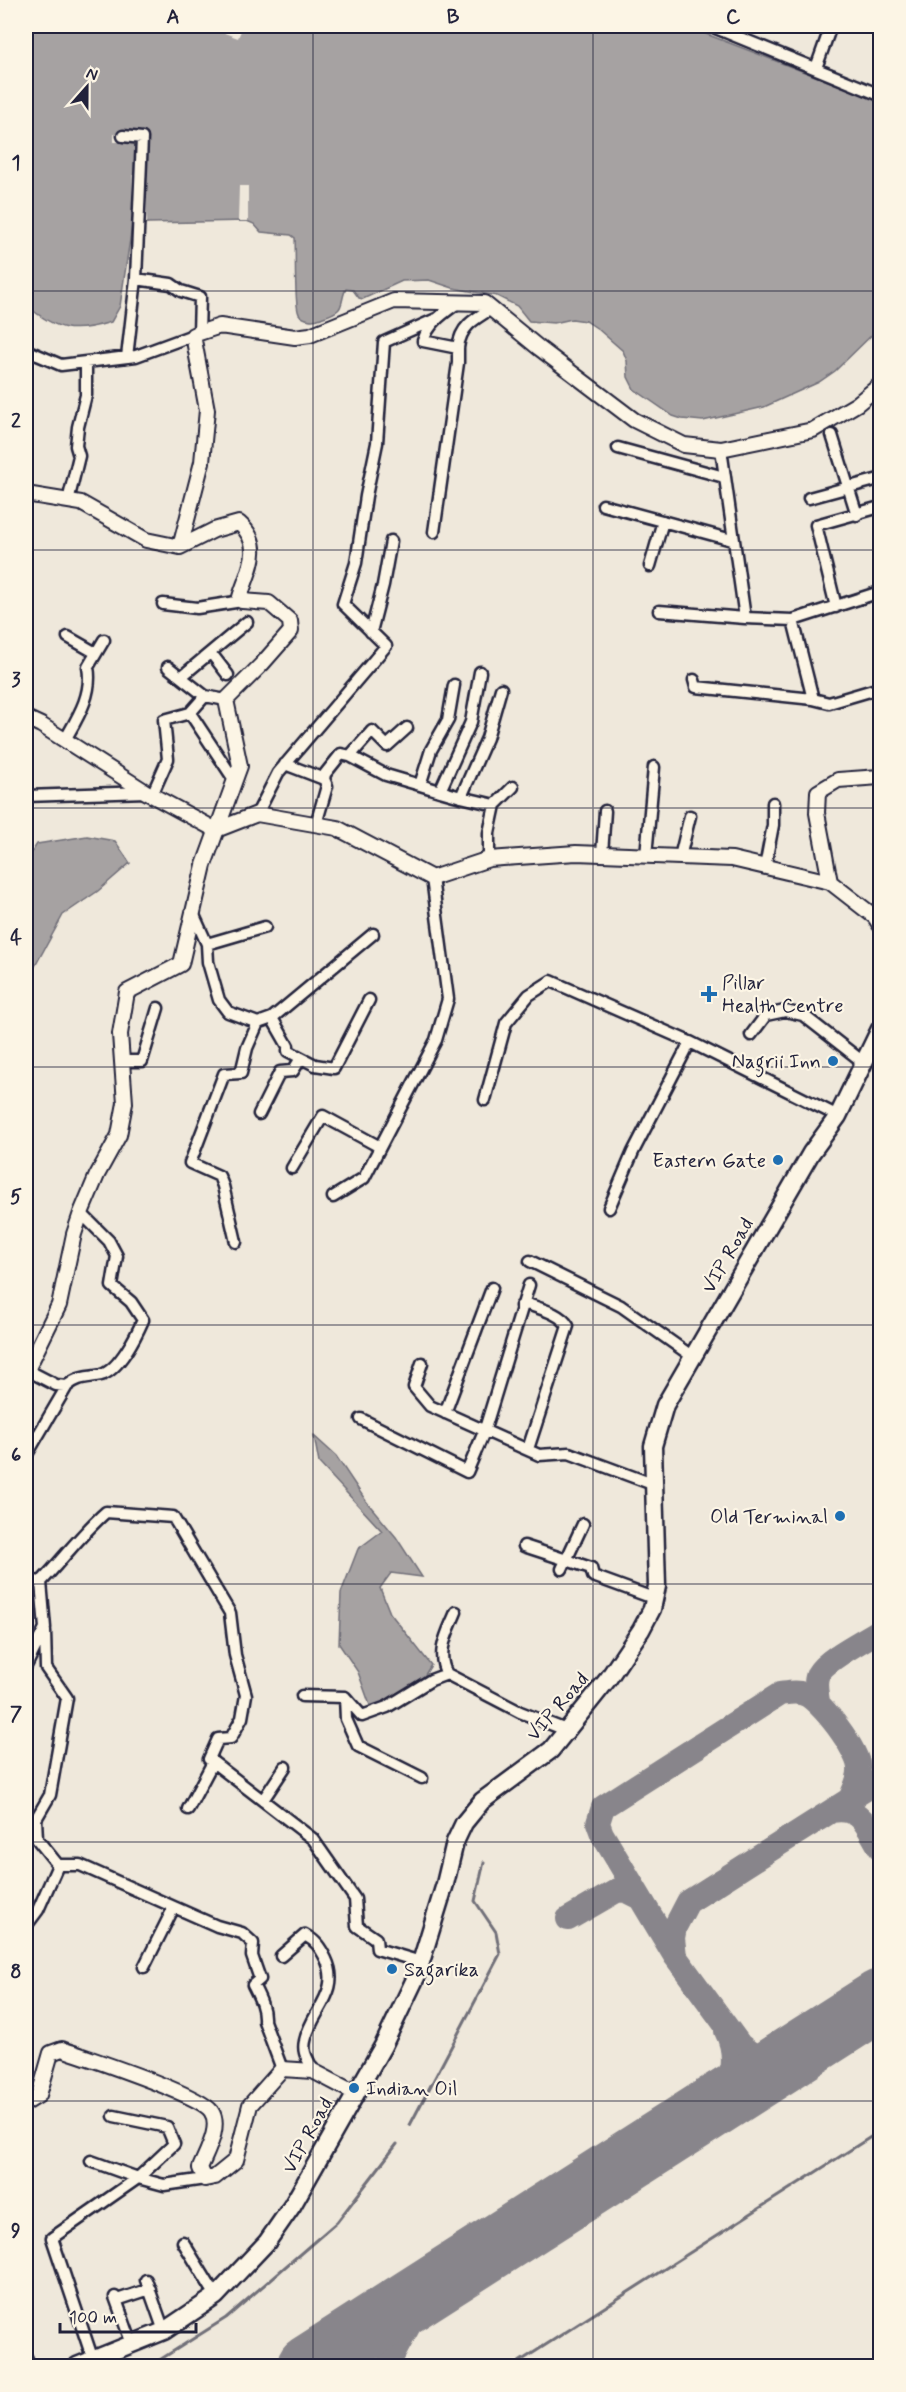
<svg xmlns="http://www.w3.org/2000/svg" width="906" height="2392" viewBox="0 0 906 2392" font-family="Mynerve,sans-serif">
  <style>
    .water { fill: #a6a2a2; stroke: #716f79; stroke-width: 1.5 }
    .pier { fill: #efe8db }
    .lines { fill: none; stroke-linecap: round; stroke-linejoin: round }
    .stream { stroke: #716f79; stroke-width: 3 }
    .taxiway { stroke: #88858b; stroke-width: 24 }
    .runway { stroke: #88858b; stroke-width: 62 }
    .minor-casing { stroke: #22223b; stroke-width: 15 }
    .tertiary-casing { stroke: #22223b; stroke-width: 18 }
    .trunk-casing { stroke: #22223b; stroke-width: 21 }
    .minor { stroke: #fcf5e5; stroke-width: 10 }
    .tertiary { stroke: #fcf5e5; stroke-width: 14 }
    .trunk { stroke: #fcf5e5; stroke-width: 16 }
    .grid { fill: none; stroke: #22223b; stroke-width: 1.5; stroke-opacity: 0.55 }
    .poi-dot { fill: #1f6fb2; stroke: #fcf5e5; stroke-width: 2 }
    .labels { text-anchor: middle; stroke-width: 4.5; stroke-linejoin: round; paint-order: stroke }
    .poi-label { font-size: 20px; fill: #22223b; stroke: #fcf5e5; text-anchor: start }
    .street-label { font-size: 20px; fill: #22223b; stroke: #fcf5e5 }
    .neatline { fill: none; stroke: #22223b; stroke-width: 2 }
    .grid-label { font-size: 20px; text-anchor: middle; font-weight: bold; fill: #22223b }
  </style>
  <rect width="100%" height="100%" fill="#efe8db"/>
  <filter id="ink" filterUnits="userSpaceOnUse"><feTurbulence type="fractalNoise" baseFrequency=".0167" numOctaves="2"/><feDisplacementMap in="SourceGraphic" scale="12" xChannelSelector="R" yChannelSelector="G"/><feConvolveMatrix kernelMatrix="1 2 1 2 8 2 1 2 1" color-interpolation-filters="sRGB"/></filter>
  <g filter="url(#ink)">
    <path class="water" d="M26 26H689L693 29 880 101V327L835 371 819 382 764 407 703 421 682 419 673 416 634 389 628 377 627 361 623 351 598 329 586 321 572 319 554 323 529 321 517 306 497 296 453 288 429 280 402 281 363 299 359 298 353 290 346 289C342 295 343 306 338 310 334 314 326 316 321 318 314 321 304 321 299 314 294 306 296 251 295 238L291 235 261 232 254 224 247 221 148 223 132 226 120 306 111 322C72 334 57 331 26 305Z
      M87 836 115 841 130 863 98 891 63 915 33 970 26 1018V861L37 844Z
      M314 1436 336 1456 366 1501 396 1537 422 1577 391 1573 380 1588 390 1613 431 1665 412 1696 371 1708 358 1672 339 1644 341 1593 358 1549 382 1531 319 1463Z"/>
    <path class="pier" d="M205 26H243L238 38Z
      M114 134 146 135 147 223 132 226V175H137V142H114Z
      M239 186H248V221H238Z"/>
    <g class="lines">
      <path class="stream" d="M410 2125 500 1954 496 1932 475 1901 484 1862
        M150 2366 226 2318 337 2222 397 2144
        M516 2366 519 2362 880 2131"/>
      <path class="taxiway" d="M818 1702C817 1693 814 1683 818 1674 826 1659 865 1640 880 1630
        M832 1811C862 1806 866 1826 880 1848
        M568 1919 618 1890 626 1891 640 1898
        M675 1956 602 1834 598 1823 603 1807 780 1694C788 1693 796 1691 804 1694 820 1699 858 1750 859 1768 860 1779 854 1789 850 1799
        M782 2063H768L758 2059 740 2045 675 1956 673 1938 675 1927 688 1902 880 1780
        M721 2102C733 2081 738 2054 726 2031
        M387 2366 424 2298 437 2284"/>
      <path class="runway" d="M308 2366 880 2000"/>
      <defs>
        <path id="minor" d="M711 26 880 95
          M816 68 831 26
          M123 136 142 138 136 279
          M458 348C460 327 474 319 491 309
          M26 350 61 365 136 356 193 335
          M127 357 136 279 171 284 181 291 200 297 199 333
          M832 435 857 515
          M618 448 724 477
          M721 449 745 618 793 620 880 592
          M809 498 879 479
          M68 501 79 456 76 446 78 427 86 395V362
          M603 505 732 540
          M434 532 458 363V348L423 341C429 322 444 313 459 302
          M650 566 663 521
          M163 604 197 608 242 601
          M836 607 816 525 880 507
          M659 611 745 618
          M793 620 813 699
          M371 632 383 585 391 541
          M68 637 96 653
          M211 653 228 675
          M168 667 205 696
          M181 677 247 622
          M694 680 696 687 813 699 829 703 880 688
          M226 700 205 696 190 713 235 781
          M65 740C78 717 93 694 88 667L104 640
          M350 756 372 731 387 746 407 728
          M285 764 324 779
          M440 791 420 785 431 750 448 720 454 685
          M152 795 168 759 164 720 190 713
          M26 796 146 792
          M461 797 440 791 471 722 480 672
          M495 805 461 797 487 738 501 689
          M257 814 278 773 386 646 343 604 356 563 366 496 377 443 384 342 436 319
          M316 824 327 786 324 779 325 774 341 754 350 756 386 775 420 785
          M602 854 605 811
          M646 856 654 767
          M680 857 690 816
          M489 859V833L495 805 513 787
          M765 867 773 825V803
          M193 913 207 944 208 962 219 1000 228 1012 258 1023 272 1018 288 1046V1051L315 1065 334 1068 369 1000
          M207 944 265 927
          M272 1018 373 934
          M751 1035 766 1015 785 1011 803 1015 863 1062
          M122 1061H142L158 1008
          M485 1100 506 1023 529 995 551 981 690 1042 838 1116
          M259 1114 280 1072 293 1071 301 1058
          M292 1168 323 1116 380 1147
          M333 1197 364 1178 436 1040 448 999 432 878
          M609 1208 633 1152 690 1042
          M236 1242 223 1186 219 1176 190 1163 224 1074 241 1073 247 1048 258 1023
          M530 1261 621 1306 693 1357
          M521 1306 527 1304C541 1309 560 1313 568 1326L528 1449
          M422 1363 414 1387 430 1406 539 1455 569 1453 655 1485
          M27 1370 56 1385 67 1386C78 1376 87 1378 101 1375 119 1370 136 1336 143 1320L131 1302 112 1286 117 1256 109 1241 81 1213
          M445 1413 492 1288
          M361 1419 467 1472 484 1432 529 1285
          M26 1456 67 1386
          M524 1546 591 1568 593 1576 656 1599
          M562 1569 583 1524
          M26 1580 41 1582
          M456 1612C448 1632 435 1653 447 1674L520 1712 566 1730
          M26 1666 45 1628 41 1582C63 1559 82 1533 106 1512L173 1517 230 1613 235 1655 246 1695 242 1718 231 1738 218 1739 209 1759 313 1839 355 1899 357 1926 376 1939 377 1949 421 1962
          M302 1696 345 1697 362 1716 387 1707 431 1680 447 1674
          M345 1697 346 1719 358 1746 422 1778
          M263 1800 285 1767
          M188 1809 213 1762
          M58 1865H80L174 1907 144 1967
          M174 1907 217 1926 242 1933 253 1943 252 1956 260 1979 253 1985C259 1997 265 2008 264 2021L282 2069
          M26 1926 38 1910 58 1865 37 1839 36 1819 50 1795 67 1698 46 1668 45 1631
          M281 1956 305 1935C316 1941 320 1947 326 1959 342 1992 311 2011 305 2041 302 2054 309 2060 313 2071
          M91 2161 138 2178 174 2144 167 2127 114 2116
          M183 2242 216 2296
          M146 2280 164 2331
          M115 2297 132 2344
          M117 2300 150 2289
          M26 2357 30 2366
          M93 2360 52 2238 138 2178 164 2185 205 2179"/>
        <path id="tertiary" d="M26 494 81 503 146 540 180 547 214 530 239 523C265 546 249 568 240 597L242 601 269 603 290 621 291 631 262 664 226 700 240 766 204 865 181 964 127 992 120 1034 125 1103 119 1135 97 1175 81 1213 74 1234 59 1305 26 1372
          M180 547 202 462 207 410 193 335 220 326 295 337 310 335 394 301 484 303 539 348 634 420 684 445 721 449 813 430 857 404 880 385
          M26 718 41 725 146 792 216 830 257 814 337 828 432 878 489 859 576 853 732 859 830 882 875 917 880 925
          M830 882 817 813 818 792 838 780 880 777
          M26 2103 39 2095 51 2053 62 2049C87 2058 199 2094 211 2111 222 2126 206 2153 200 2168L205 2179 215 2177 236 2160 250 2105 282 2069 313 2071 355 2093"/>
        <path id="trunk" d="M77 2366 164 2331 216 2296 267 2242 292 2206 383 2046 417 1975 445 1884 455 1842 464 1823 482 1801 551 1750 608 1679 641 1630 652 1609 657 1586 653 1446 665 1405 811 1153 838 1116 880 1029"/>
      </defs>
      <use href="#minor" class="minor-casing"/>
      <use href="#tertiary" class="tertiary-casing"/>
      <use href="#trunk" class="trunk-casing"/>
      <use href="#minor" class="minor"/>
      <use href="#tertiary" class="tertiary"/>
      <use href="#trunk" class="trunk"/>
    </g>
  </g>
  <path class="grid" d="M313 26V2366M593 26V2366M26 291H880M26 550H880M26 808H880M26 1067H880M26 1325H880M26 1584H880M26 1842H880M26 2101H880"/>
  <g class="poi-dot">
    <path d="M706 985h6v6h6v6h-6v6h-6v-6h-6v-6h6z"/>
    <circle cx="833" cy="1061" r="6"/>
    <circle cx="778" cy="1160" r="6"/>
    <circle cx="840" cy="1516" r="6"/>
    <circle cx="392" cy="1969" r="6"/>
    <circle cx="354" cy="2088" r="6"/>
  </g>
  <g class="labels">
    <g class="poi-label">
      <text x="722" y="989">Pillar<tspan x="722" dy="23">Health Centre</tspan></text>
      <text x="821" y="1068" text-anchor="end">Nagrii Inn</text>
      <text x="766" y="1167" text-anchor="end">Eastern Gate</text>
      <text x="828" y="1523" text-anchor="end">Old Terminal</text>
      <text x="404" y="1976">Sagarika</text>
      <text x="366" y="2095">Indian Oil</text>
    </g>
    <g class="street-label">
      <text transform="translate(727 1255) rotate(-60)" y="7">VIP Road</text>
      <text transform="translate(557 1706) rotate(-49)" y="7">VIP Road</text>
      <text transform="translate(307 2135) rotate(-61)" y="7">VIP Road</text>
    </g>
  </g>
  <rect width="906" height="2392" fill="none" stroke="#fcf5e5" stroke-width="66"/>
  <g transform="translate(87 87) rotate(21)" stroke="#fcf5e5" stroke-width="4.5" paint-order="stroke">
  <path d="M0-4.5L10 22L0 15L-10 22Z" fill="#22223b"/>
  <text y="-9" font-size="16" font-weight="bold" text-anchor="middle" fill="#22223b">N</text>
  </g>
  <path d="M60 2323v9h136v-9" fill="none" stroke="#22223b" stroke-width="3"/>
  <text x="69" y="2323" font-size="18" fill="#22223b" stroke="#fcf5e5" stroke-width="4.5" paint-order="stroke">100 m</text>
  <rect x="33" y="33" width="840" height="2326" class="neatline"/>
  <g class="grid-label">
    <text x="173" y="23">A</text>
    <text x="453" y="23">B</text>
    <text x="733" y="23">C</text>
    <text x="16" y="169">1</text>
    <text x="16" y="427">2</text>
    <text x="16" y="686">3</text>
    <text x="16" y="944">4</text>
    <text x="16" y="1203">5</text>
    <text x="16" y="1461">6</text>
    <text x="16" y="1720">7</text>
    <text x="16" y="1978">8</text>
    <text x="16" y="2237">9</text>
  </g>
</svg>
